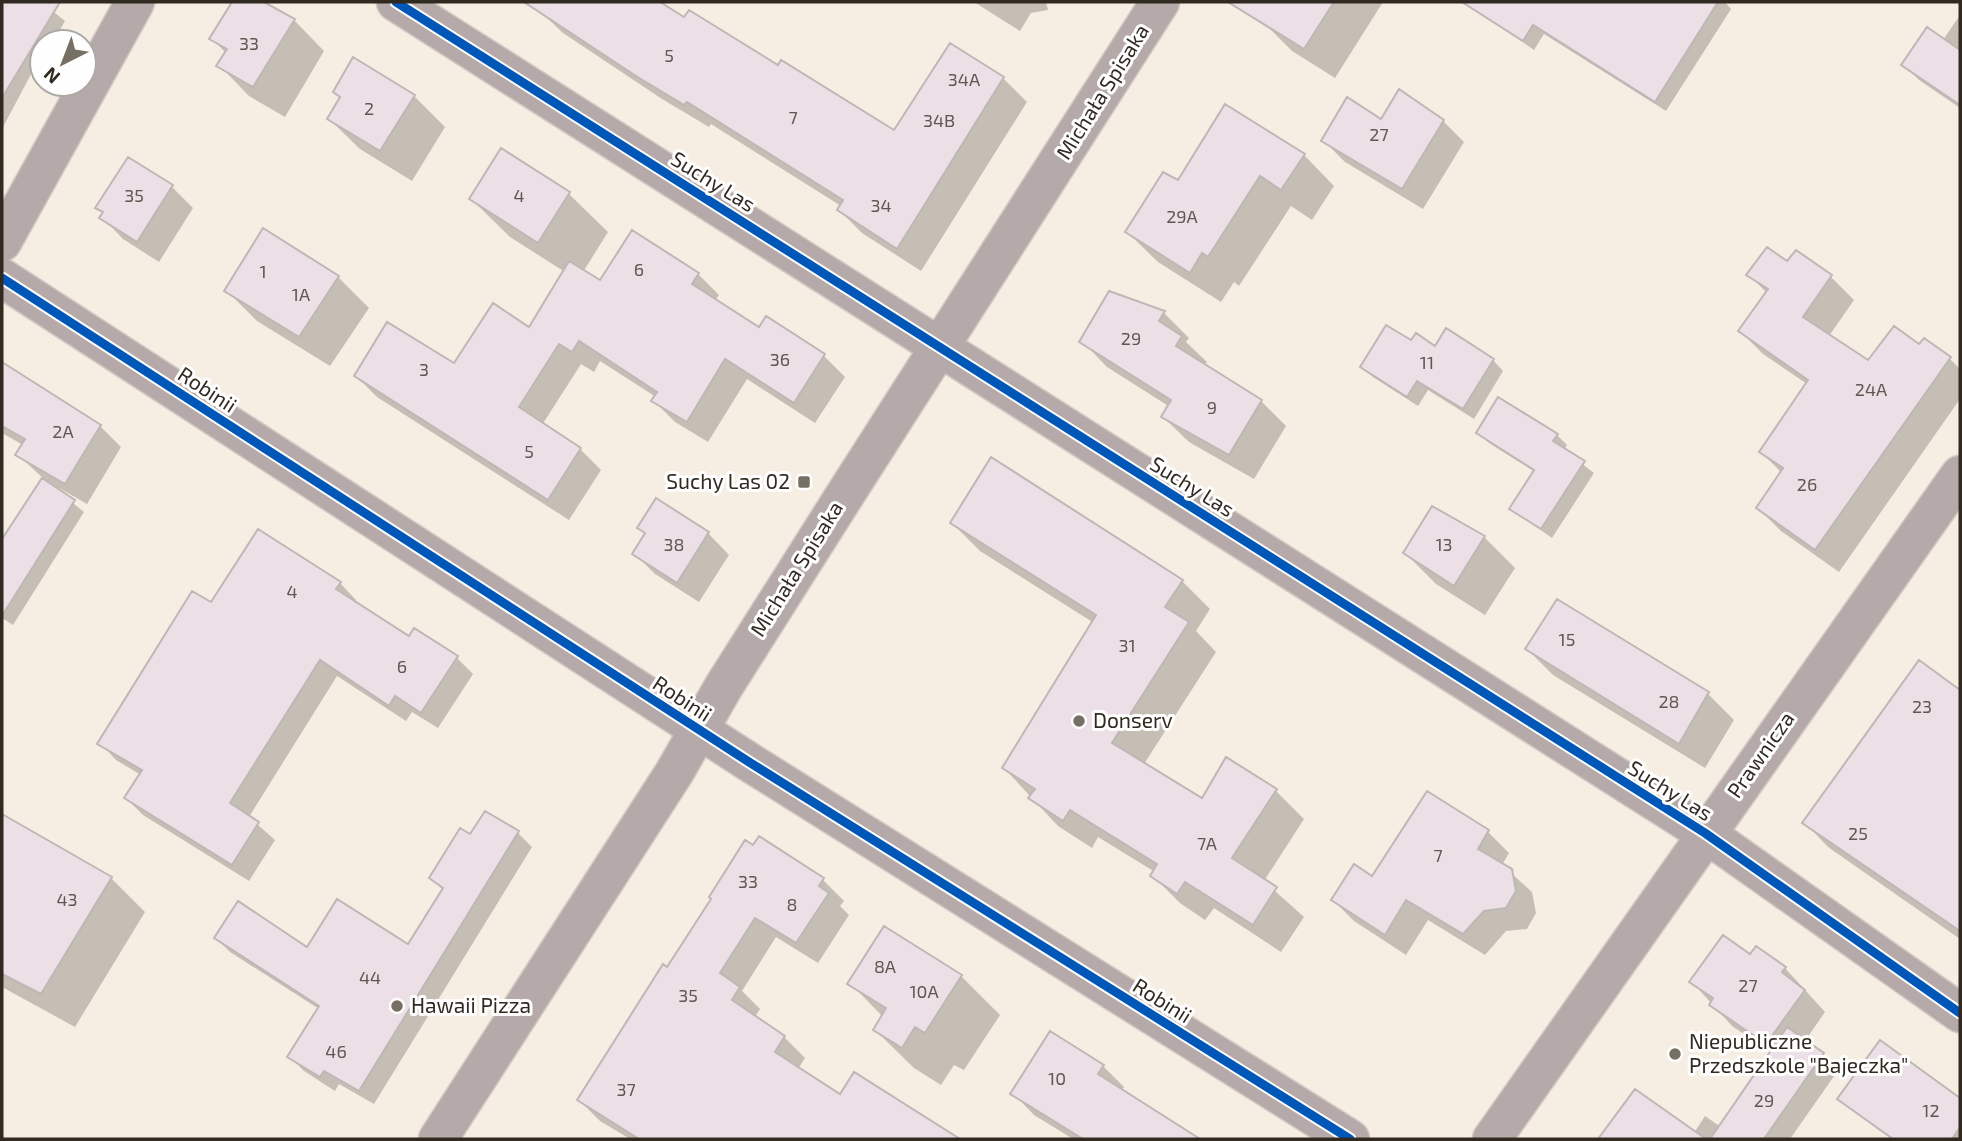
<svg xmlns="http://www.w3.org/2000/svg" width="1962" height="1141" viewBox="0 0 1962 1141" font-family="'Exo 2',sans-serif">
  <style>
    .shadow { fill: #0003 }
    .building { fill: #eddfe6; stroke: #beb7b6; stroke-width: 2 }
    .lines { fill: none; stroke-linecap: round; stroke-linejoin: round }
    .minor-casing { stroke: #d1cac2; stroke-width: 41 }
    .tertiary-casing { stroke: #d1cac2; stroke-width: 41 }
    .minor { stroke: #b5a9a9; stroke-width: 38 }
    .tertiary { stroke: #b5a9a9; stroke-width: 38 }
    .cycleway-casing { stroke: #fefefe; stroke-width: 13 }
    .cycleway { stroke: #0057b8; stroke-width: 9 }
    .poi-dot { fill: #766f64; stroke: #fefefe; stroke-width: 2.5 }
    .labels { text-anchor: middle; stroke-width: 6; stroke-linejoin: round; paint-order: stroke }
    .number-label { font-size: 18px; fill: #605752 }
    .street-label { font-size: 21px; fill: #312a20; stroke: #fefefe }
    .poi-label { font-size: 21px; fill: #312a20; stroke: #fefefe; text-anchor: start }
  </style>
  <rect width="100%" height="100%" fill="#f6eee3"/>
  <path class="shadow" d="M2 2H53L49 8 65 21 53 42H42V62L38 61 2 129Z
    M234 2H261L294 20 324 51 285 117 249 96 219 65 226 53 212 39Z
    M522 2H643L778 67 895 133 1003 78 1027 102 921 271 862 233 839 210 841 206 711 124 709 127 662 99 563 33 545 16Z
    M974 2H1046L1048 10 1031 13 1020 31Z
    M1274 2H1383L1335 78 1292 51 1262 21Z
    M1486 2H1725L1731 9 1666 111 1544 34 1534 50 1480 12Z
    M1960 15V108L1919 80 1904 65 1943 40Z
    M354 60 414 96 445 127 412 181 360 149 329 119 341 98Z
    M1381 121H1443L1464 142 1423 209 1345 162 1324 141Z
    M501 151 569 194 608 232 583 272 601 283 698 274 719 295 715 301 759 329 766 318 824 356 845 377 815 423 747 379 708 442 675 422 654 401 656 397 600 361 594 372 581 364 542 425 580 449 601 470 569 520 377 397 356 376 454 365 530 329 565 272 510 237 471 199Z
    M1304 155 1334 186 1312 220 1291 206 1239 286 1234 282 1221 302 1158 262 1127 232Z
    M128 159 172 187 193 208 159 262 123 239 102 217 104 214 97 207Z
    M1788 264 1831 277 1854 300 1829 336 1869 363 1920 347 1949 358 1960 369V399L1839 572 1781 531 1758 508 1782 473 1761 452 1807 384 1763 354 1740 331 1767 293 1749 275Z
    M338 277 369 308 330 366 257 321 226 290Z
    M1164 313 1189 338 1186 342 1207 362 1204 366 1261 401 1286 426 1254 479 1189 442 1163 417 1170 407 1107 367 1082 341Z
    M1412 343 1493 360 1503 371 1474 419 1428 390 1418 406 1373 377 1362 367Z
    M5 367 100 426 121 447 87 504 59 488 57 490 84 512 13 625 2 618V543L44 479 18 455 23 445 2 433V372Z
    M1478 432 1557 435 1567 445 1564 450 1594 473 1552 538 1511 509 1535 472 1489 443Z
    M952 523 1182 581 1210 609 1196 631 1216 652 1144 764 1202 801 1226 759 1276 791 1304 819 1264 881 1304 917 1281 952 1214 908 1205 920 1180 903 1152 875 1155 872 1098 837 1092 848 1058 826 1004 768 1094 623 980 551Z
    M708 533 729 555 699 602 655 574 634 553 647 534Z
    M1484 537 1515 568 1485 615 1436 584 1405 553Z
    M340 583 356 600 354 603 410 639 456 657 473 674 438 728 412 712 406 721 337 676 249 817 275 840 249 881 143 815 126 798 141 775 116 760 100 743 212 604Z
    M1527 649 1708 694 1734 720 1705 768 1553 675Z
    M1919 663 1960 692V939L1828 847 1805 823Z
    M1428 793 1488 832 1509 853 1502 865 1532 892 1536 913 1527 929 1506 931 1485 955 1428 920 1406 955 1354 921 1333 900 1373 878Z
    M2 817 111 878 145 912 75 1027 2 987Z
    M518 833 532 847 374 1104 339 1084 335 1091 304 1071 290 1057 319 1009 230 952 216 938 308 949 408 946 444 891 431 878 470 837Z
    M823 880 844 901 840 906 849 915 818 963 776 937 742 991 760 1009 755 1017 784 1037 805 1058 798 1069 841 1096 933 1124 948 1139H630L600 1121 579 1100 713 899Z
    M1751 957 1785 968 1825 1012 1805 1041 1839 1069 1790 1139H1598L1636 1091 1694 1133 1705 1116 1721 1127 1772 1053 1732 1026 1692 982Z
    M961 976 1000 1015 964 1070 954 1065 941 1085 914 1068 875 1030 883 1017 850 983Z
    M1881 1043 1960 1100V1139H1897L1883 1128 1880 1131 1840 1099Z
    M1103 1066 1124 1087 1121 1091 1196 1139H1073L1034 1115 1013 1093Z"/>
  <path class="building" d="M2 2H60L2 98Z
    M232 2H264L295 19 253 87 216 66 227 49 209 39Z
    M524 2H660L684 17 689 10 778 65 781 60 894 130 950 43 1004 77 897 249 837 210 843 200 687 102 684 105 636 76Z
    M1228 2H1334L1304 49Z
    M1462 2H1718L1655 102 1533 25 1523 41Z
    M1927 27 1960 50V105L1901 65Z
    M353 57 415 95 380 151 327 119 340 97 333 92Z
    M1399 89 1444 120 1402 189 1321 141 1347 97 1381 119Z
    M1225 104 1305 154 1281 190 1260 176 1208 257 1202 253 1190 273 1125 232 1163 172 1178 180Z
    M501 148 570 192 538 243 469 199Z
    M128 157 173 185 137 242 99 218 103 212 95 208Z
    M263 228 339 276 299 337 224 291Z
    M632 230 699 273 692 284 759 327 766 316 825 354 794 403 725 359 687 422 651 401 657 392 579 341 572 352 559 344 519 407 581 448 548 500 354 376 387 322 454 363 493 303 529 327 569 261 600 280Z
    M1767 247 1787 261 1796 250 1832 275 1803 317 1868 360 1894 326 1919 344 1924 338 1951 357 1815 550 1756 508 1783 468 1759 452 1808 380 1738 331 1768 289 1746 275Z
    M1109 291 1165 311 1159 321 1182 336 1176 346 1262 400 1229 455 1161 417 1171 400 1079 342Z
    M1386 325 1411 340 1416 333 1435 346 1446 328 1494 359 1463 409 1417 381 1407 397 1360 367Z
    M2 362 101 425 65 484 15 455 25 439 2 426Z
    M1498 397 1558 434 1553 441 1585 461 1541 529 1509 509 1534 470 1476 433Z
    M991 457 1183 580 1165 607 1189 622 1112 743 1202 798 1226 757 1277 789 1232 858 1277 887 1253 925 1185 882 1177 894 1150 876 1157 864 1070 810 1063 821 1028 798 1035 789 1002 768 1096 615 950 523Z
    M42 478 75 500 2 616V539Z
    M656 498 709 532 677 583 632 554 645 533 637 528Z
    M1432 506 1485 536 1454 586 1403 553Z
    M258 529 341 582 336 589 409 636 414 628 458 656 421 713 395 696 389 706 320 660 230 803 259 822 232 865 124 798 142 770 97 744 192 591 211 602Z
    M1557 599 1709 692 1679 744 1525 649Z
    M1919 660 1960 690V931L1802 823Z
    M1427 791 1489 830 1478 849 1512 869 1516 891 1506 908 1484 911 1463 934 1406 900 1385 935 1331 900 1354 864 1372 876Z
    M485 811 519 831 359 1091 324 1071 320 1077 287 1057 319 1006 214 938 238 901 307 947 337 899 408 944 443 888 429 878 460 828 470 834Z
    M2 814 112 877 41 994 2 974Z
    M759 836 824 878 819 886 829 893 796 943 755 918 720 973 740 987 732 1000 785 1036 775 1052 840 1094 854 1072 960 1139H639L577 1100 663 964 667 967 711 899 709 897 745 840 753 845Z
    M884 926 962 975 925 1033 915 1027 902 1048 873 1030 886 1008 847 984Z
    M1723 935 1750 954 1756 946 1786 967 1782 972 1805 990 1766 1044 1709 1005 1713 998 1689 982Z
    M1787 1027 1824 1053 1764 1139H1710Z
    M1050 1031 1104 1065 1098 1074 1200 1139H1083L1010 1094Z
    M1880 1040 1960 1098V1127L1952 1139H1893L1837 1099Z
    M1635 1089 1706 1139H1598Z"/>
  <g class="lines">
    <defs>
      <path id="minor" d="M396 2 1705 833 1960 1013
        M2 242 135 2
        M2 278 749 762 1350 1139
        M1492 1139 1960 475"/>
      <path id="tertiary" d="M438 1139 674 773 724 686 843 498 1160 2"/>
    </defs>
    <use href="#minor" class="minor-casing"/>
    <use href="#tertiary" class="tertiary-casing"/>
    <use href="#minor" class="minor"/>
    <use href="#tertiary" class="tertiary"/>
    <defs>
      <path id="cycleway" d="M396 2 1705 833 1960 1013
        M2 278 749 762 1350 1139"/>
    </defs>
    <use href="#cycleway" class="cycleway-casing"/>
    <use href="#cycleway" class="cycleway"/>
  </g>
  <g class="poi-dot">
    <rect x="797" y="475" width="14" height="14" rx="3.5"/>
    <circle cx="1079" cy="721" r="7"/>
    <circle cx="397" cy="1006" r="7"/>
    <circle cx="1675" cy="1054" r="7"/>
  </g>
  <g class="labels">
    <g class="number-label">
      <text x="249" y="50">33</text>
      <text x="669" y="62">5</text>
      <text x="964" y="86">34A</text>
      <text x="369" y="115">2</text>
      <text x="793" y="124">7</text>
      <text x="939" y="127">34B</text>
      <text x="1379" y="141">27</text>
      <text x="134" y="202">35</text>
      <text x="519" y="202">4</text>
      <text x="881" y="212">34</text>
      <text x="1182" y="223">29A</text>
      <text x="639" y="276">6</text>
      <text x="263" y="278">1</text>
      <text x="301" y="301">1A</text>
      <text x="1131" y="345">29</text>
      <text x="780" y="366">36</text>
      <text x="1427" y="369">11</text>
      <text x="424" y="376">3</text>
      <text x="1871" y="396">24A</text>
      <text x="1212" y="414">9</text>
      <text x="63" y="438">2A</text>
      <text x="529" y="458">5</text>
      <text x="1807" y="491">26</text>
      <text x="674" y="551">38</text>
      <text x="1444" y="551">13</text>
      <text x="292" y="598">4</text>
      <text x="1567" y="646">15</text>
      <text x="1127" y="652">31</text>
      <text x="402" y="673">6</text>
      <text x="1669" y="708">28</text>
      <text x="1922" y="713">23</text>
      <text x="1858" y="840">25</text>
      <text x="1207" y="850">7A</text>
      <text x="1438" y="862">7</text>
      <text x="748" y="888">33</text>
      <text x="67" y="906">43</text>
      <text x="792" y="911">8</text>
      <text x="885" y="973">8A</text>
      <text x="370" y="984">44</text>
      <text x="1748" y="992">27</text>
      <text x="924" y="998">10A</text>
      <text x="688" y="1002">35</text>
      <text x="336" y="1058">46</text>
      <text x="1057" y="1085">10</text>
      <text x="626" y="1096">37</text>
      <text x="1764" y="1107">29</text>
      <text x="1931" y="1117">12</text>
    </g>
    <g class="street-label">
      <text transform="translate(1103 92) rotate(-58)" y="7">Michała Spisaka</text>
      <text transform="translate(713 182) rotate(32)" y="7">Suchy Las</text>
      <text transform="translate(207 390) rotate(33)" y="7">Robinii</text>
      <text transform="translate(1192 487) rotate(32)" y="7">Suchy Las</text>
      <text transform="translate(797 569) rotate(-58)" y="7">Michała Spisaka</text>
      <text transform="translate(682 699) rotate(33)" y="7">Robinii</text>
      <text transform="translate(1761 755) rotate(-55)" y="7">Prawnicza</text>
      <text transform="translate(1670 791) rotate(32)" y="7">Suchy Las</text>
      <text transform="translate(1162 1001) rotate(32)" y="7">Robinii</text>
    </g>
    <g class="poi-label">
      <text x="790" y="489" text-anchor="end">Suchy Las 02</text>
      <text x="1093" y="728">Donserv</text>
      <text x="411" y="1013">Hawaii Pizza</text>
      <text x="1689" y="1049">Niepubliczne<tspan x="1689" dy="24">Przedszkole "Bajeczka"</tspan></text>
    </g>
  </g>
  <rect width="1962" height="1141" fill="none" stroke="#312a20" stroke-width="7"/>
  <g transform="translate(63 63) rotate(222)"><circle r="33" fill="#fefefe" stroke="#aca9a5" stroke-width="2"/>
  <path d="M0-5L12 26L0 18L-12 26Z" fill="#766f64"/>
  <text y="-10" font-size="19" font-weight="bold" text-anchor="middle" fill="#312a20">N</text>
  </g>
</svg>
